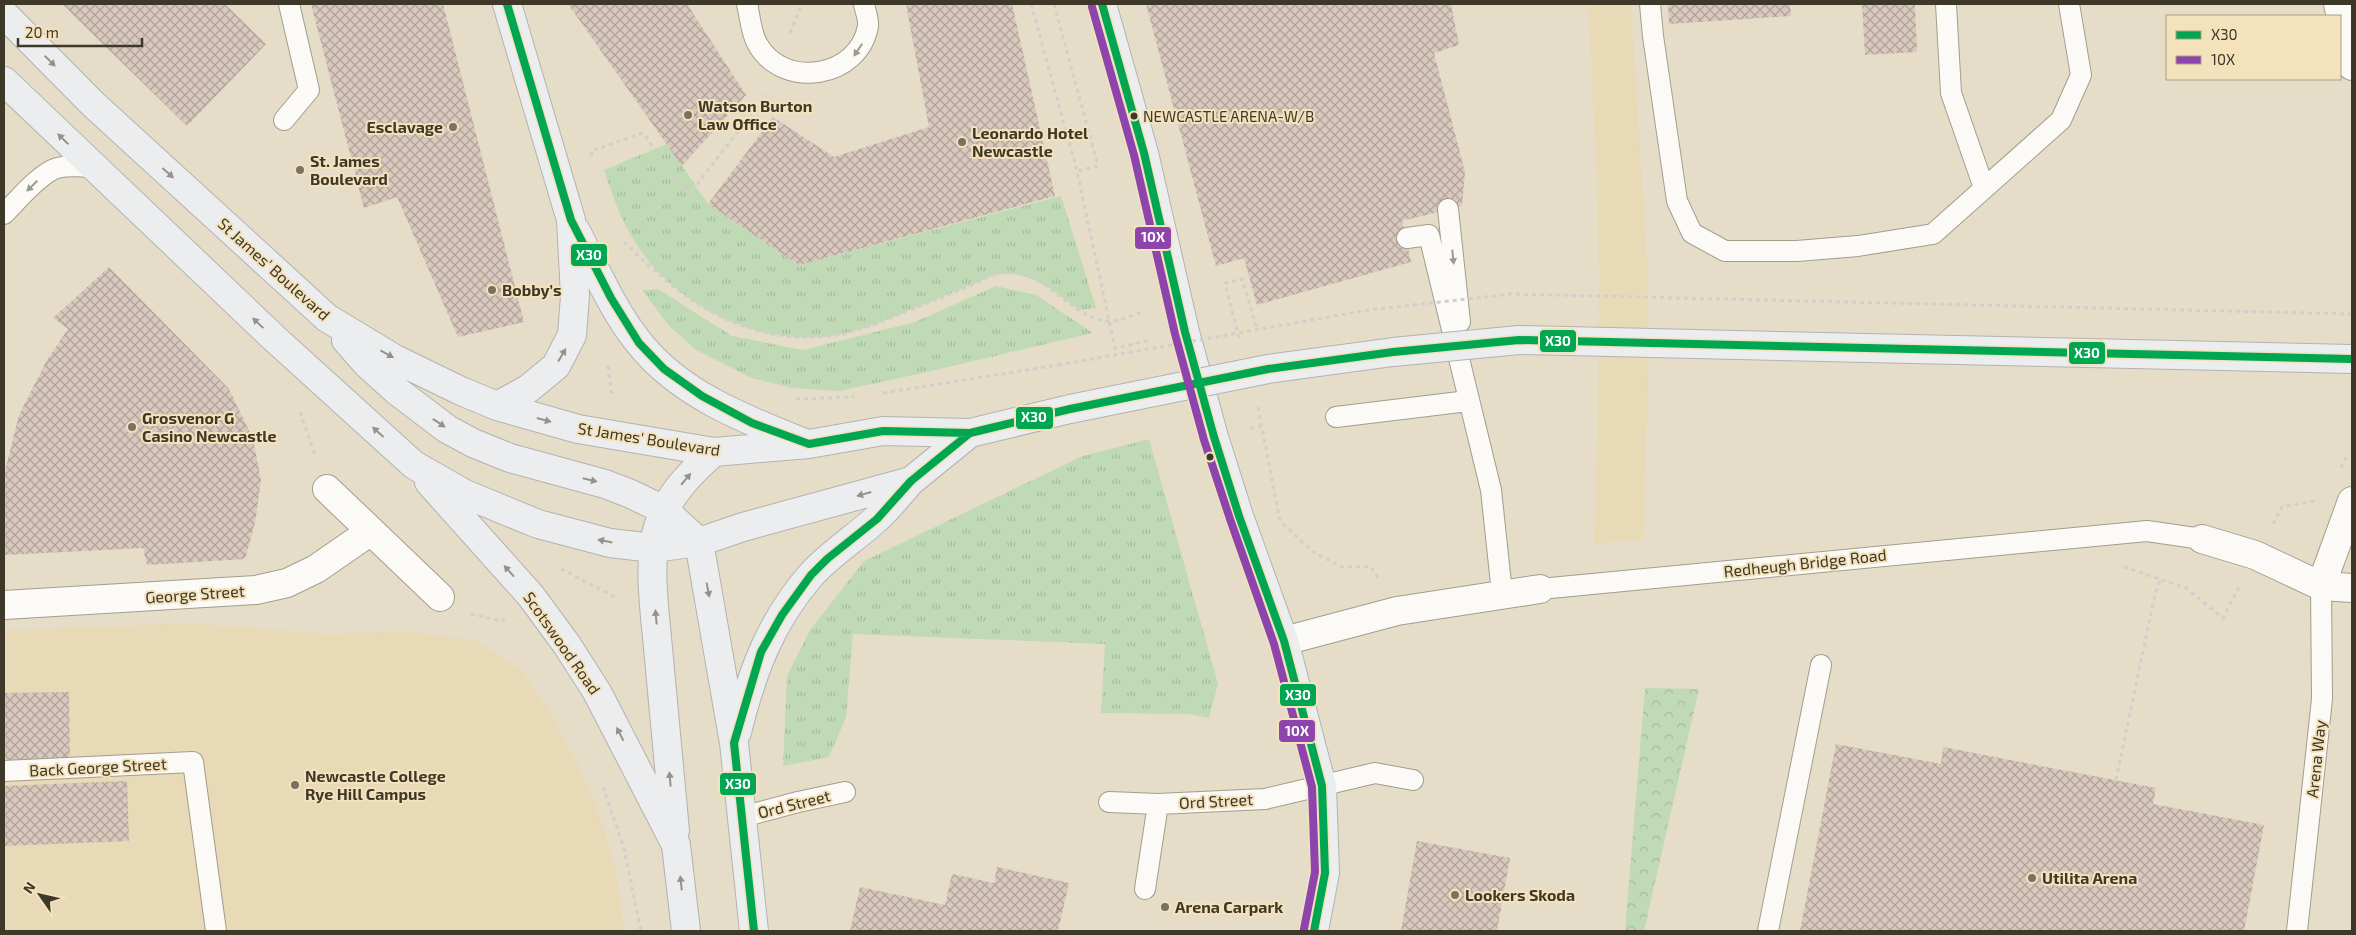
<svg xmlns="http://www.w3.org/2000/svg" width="2356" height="935" viewBox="0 0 2356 935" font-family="'Exo 2',sans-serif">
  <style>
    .built { fill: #e8d9b7 }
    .grass { fill: url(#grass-tufts) }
    .forest { fill: url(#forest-crowns) }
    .building { fill: url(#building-cross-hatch) }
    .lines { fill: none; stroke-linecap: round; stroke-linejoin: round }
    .lane-casing { stroke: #a39d8c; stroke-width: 22 }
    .street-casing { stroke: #a39d8c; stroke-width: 30 }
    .primary-casing { stroke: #b3b2b0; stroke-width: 30 }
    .path { stroke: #d2cfca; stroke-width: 3; stroke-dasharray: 4 4; stroke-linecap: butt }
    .lane { stroke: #fbfaf7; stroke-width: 20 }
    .street { stroke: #fbfaf7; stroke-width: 28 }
    .primary { stroke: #ecedef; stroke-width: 28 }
    .primary-bridge-casing { stroke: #b3b2b0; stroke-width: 30; stroke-linecap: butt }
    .path-bridge { stroke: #d2cfca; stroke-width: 3; stroke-dasharray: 4 4; stroke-linecap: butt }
    .primary-bridge { stroke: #ecedef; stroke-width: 28 }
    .bus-1-casing { stroke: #f3e2bc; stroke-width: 11 }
    .bus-2-casing { stroke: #f3e2bc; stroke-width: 11 }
    .bus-1 { stroke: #00a651; stroke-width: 8 }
    .bus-2 { stroke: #8e44ad; stroke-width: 8 }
    .oneway { fill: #9c9990 }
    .oneway2 { fill: #95928c }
    .poi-dot { fill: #797260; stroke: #f3e2bc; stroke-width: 2 }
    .bus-dot { fill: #3e3828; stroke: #f3e2bc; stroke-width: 2 }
    .labels { text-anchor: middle; stroke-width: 4; stroke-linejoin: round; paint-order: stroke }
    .bus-label { font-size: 15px; fill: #3e3828; stroke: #f3e2bc; text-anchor: start }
    .poi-label { font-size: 16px; font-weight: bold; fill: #3e3828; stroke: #f3e2bc; text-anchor: start }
    .street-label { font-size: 16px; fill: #3e3828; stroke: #f3e2bc }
    .line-badge { stroke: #f3e2bc; stroke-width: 2 }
    .badge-label { font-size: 14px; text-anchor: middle; font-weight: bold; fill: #fff }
  </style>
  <defs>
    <pattern id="grass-tufts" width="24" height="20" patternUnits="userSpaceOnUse" patternTransform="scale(1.25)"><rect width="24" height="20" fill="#bfdab5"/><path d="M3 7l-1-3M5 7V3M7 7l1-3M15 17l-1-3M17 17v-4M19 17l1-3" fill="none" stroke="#a5bc9c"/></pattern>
    <pattern id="forest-crowns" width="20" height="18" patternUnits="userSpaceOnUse" patternTransform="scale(1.25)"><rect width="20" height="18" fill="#bfdab5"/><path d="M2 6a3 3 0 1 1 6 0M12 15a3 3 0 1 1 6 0" fill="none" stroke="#a5bc9c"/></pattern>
    <pattern id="building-cross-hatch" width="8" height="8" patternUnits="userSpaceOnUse" patternTransform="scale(1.25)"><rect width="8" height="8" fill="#d8c8bd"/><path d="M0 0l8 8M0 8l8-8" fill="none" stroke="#b1a39a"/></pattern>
  </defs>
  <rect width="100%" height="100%" fill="#e6ddc9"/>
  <path class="built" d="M1588 4H1631L1647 262 1648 389 1643 539 1594 544 1598 420 1599 278 1597 177Z
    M186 623 330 634 404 631 477 641 521 669 549 710 575 759 598 810 616 869 624 931H4V631Z"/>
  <path class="grass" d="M667 144 708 204 799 265 1061 196 1096 308 1080 310C1052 290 1030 269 994 275 969 286 943 296 917 307 886 320 854 335 820 337 748 342 670 301 634 240 620 218 612 194 604 170Z
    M996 286 1036 295 1093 333 918 374 839 391 792 388 752 378 696 350 669 326 642 290 658 289 732 336 803 350 915 322Z
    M1149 439 1218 684 1209 718 1189 714 1101 713 1105 644 853 634 846 717 829 757 783 766 787 676 810 630 864 561 1083 456Z"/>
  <path class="forest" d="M1645 688 1699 689 1644 931H1625Z"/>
  <path class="building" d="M62 4H225L266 44 187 126Z
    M311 4H443L524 322 458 337 397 197 364 208Z
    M568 4H687L746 95 682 166Z
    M906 4H1012L1055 196 799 265 708 204 773 117 834 157 929 127Z
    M1146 4H1451L1459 45 1434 53 1465 172 1462 206 1402 221 1411 262 1257 305 1244 258 1216 266Z
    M1668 4H1790L1791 16 1669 24Z
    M1862 4H1915L1917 52 1865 55Z
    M109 267 229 389 253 439 261 480 255 523 245 559 147 565 143 548 4 555V475L19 415 47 360 68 329 53 318Z
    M69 692 70 765 4 767V693Z
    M1836 744 1941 764 1943 747 2156 788 2153 804 2264 825 2244 931H1800Z
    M127 781 129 841 4 846V786Z
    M1417 841 1510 858 1497 931H1401Z
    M997 867 1069 883 1058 931H850L860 887 945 905 952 874 994 883Z"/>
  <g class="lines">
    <defs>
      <path id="lane" d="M747 4C750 16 751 34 758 45 784 90 859 78 868 26 869 20 865 10 864 4
        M1650 4 1653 36 1677 201 1692 233 1725 251H1797L1858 246 1933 234 2061 120 2081 75 2069 4
        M1946 4 1951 93 1984 188
        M284 120 309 90 289 4
        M1448 209 1460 322
        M4 214C17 201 40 173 57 168 68 165 80 166 92 167
        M1407 238 1429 235 1491 490 1502 593
        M1336 417 1468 401
        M1540 589 2147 531 2202 539
        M4 771 193 762 216 931
        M1109 802 1158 804 1265 799 1375 773 1413 780
        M742 817 798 802 845 792
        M1145 889 1158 804
        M1768 931 1821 665
        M2297 931 2322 699 2321 586"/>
      <path id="street" d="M2338 4 2352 66
        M327 489 440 597
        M2202 539 2255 555 2321 586 2352 588
        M2321 586 2352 501
        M4 605 256 590 287 583 316 569 371 531
        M1284 641 1397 611 1540 589"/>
      <path id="primary" d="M1102 4 1144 153 1185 332 1214 437 1239 516 1284 641 1322 786 1325 873 1314 931
        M4 14 93 104 327 318 395 359 461 391 497 406 578 429 714 452 809 444 883 431 970 433 1070 409
        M4 81 274 338 414 465 465 494 538 524 610 543 653 548 699 542 743 527 911 481 970 433
        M576 231C595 268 613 311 640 344 680 394 744 419 802 442
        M346 340 367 364 397 391 447 429 473 443 510 458 605 484 631 494 664 510 699 542 734 743 754 931
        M497 406 528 389 556 366 572 335 575 296 571 220 507 4
        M429 482 531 596 567 645 597 692 676 845 686 931
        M737 732C752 672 770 622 811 575 830 554 854 539 875 520 888 509 899 494 911 481
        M675 831C669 770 664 709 658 648 655 614 647 559 658 527 668 495 690 473 714 452"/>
    </defs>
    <use href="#lane" class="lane-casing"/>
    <use href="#street" class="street-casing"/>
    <use href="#primary" class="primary-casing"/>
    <path class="path" d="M1031 4 1077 171 1115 348 1152 340
      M1054 4 1098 166 1077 171
      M790 33 802 4
      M592 156 591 151 643 133 688 196 766 95
      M624 242C646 263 668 284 693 301 729 325 775 340 819 337 849 336 879 323 906 312 936 300 965 288 994 275 999 274 1005 272 1010 272 1047 272 1076 323 1111 321 1121 321 1133 314 1144 312
      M1239 338 1225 283 1242 279 1257 329
      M608 366 612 398
      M883 393 1058 365
      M796 399 854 397
      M1258 407 1280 521 1312 551 1341 567H1371L1378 578
      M300 412 315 455
      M1250 428 1263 426
      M2341 468 2345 459 2352 460
      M2273 524 2282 507 2314 501
      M2124 567 2186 588 2223 618 2239 587
      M561 569 617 598
      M471 614 502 621 505 618
      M2116 780 2155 594 2161 578
      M603 787 623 845 641 931"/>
    <use href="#lane" class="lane"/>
    <use href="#street" class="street"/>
    <use href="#primary" class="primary"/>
    <defs>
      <path id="primary-bridge" d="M1070 409 1268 369 1393 352 1519 340 2352 359"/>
    </defs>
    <use href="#primary-bridge" class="primary-bridge-casing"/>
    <path class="path-bridge" d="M1058 365 1368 310 1512 294 2352 314"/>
    <use href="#primary-bridge" class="primary-bridge"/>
    <defs>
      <path id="bus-1" d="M507 4 571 220 611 298 639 343 664 369 702 396 752 423 809 444 883 431 970 433 1070 409 1268 369 1393 352 1519 340 2352 359
        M1102 4 1144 153 1185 332 1214 437 1239 516 1284 641 1322 786 1325 873 1314 931
        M754 931 734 743 761 652 782 615 811 575 827 559 877 519 911 481 970 433"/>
      <path id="bus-2" d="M1092 7 1134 155 1175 334 1204 440 1230 519 1274 644 1312 787 1315 872 1304 929"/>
    </defs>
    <use href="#bus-1" class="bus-1-casing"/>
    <use href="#bus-2" class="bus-2-casing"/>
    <use href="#bus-1" class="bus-1"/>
    <use href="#bus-2" class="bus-2"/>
  </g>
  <defs><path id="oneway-solid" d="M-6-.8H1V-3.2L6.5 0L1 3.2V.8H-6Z" transform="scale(1.25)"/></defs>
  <g class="oneway">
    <use href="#oneway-solid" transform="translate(858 50) rotate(124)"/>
    <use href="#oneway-solid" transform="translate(32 186) rotate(136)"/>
    <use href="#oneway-solid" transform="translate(1453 257) rotate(84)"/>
  </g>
  <g class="oneway2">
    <use href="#oneway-solid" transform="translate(50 61) rotate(45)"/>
    <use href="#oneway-solid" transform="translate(63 139) rotate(-136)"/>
    <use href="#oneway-solid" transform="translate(168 173) rotate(42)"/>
    <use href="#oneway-solid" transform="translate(258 323) rotate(-137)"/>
    <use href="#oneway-solid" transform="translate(387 354) rotate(29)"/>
    <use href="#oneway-solid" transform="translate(562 355) rotate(-59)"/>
    <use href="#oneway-solid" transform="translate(544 420) rotate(15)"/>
    <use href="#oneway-solid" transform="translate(439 423) rotate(34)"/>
    <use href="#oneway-solid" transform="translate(378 432) rotate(-138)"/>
    <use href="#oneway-solid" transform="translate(686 479) rotate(-50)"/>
    <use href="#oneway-solid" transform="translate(590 480) rotate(13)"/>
    <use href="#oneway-solid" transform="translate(864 494) rotate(164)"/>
    <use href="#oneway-solid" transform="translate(605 541) rotate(-169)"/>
    <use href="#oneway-solid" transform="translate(509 571) rotate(-132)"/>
    <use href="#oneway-solid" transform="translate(708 590) rotate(79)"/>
    <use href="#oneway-solid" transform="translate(656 617) rotate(-95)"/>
    <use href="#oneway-solid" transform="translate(620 734) rotate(-117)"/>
    <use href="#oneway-solid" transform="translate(670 779) rotate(-95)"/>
    <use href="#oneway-solid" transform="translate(681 883) rotate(-96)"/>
  </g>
  <g class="poi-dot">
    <circle cx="688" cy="115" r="5"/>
    <circle cx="453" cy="127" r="5"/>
    <circle cx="962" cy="142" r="5"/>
    <circle cx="300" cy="170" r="5"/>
    <circle cx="492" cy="290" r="5"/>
    <circle cx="132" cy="427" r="5"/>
    <circle cx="295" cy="785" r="5"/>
    <circle cx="2032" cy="878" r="5"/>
    <circle cx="1455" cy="895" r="5"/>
    <circle cx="1165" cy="907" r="5"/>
  </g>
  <g class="bus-dot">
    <circle cx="1134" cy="116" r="4.5"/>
    <circle cx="1210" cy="457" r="4.5"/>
  </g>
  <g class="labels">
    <g class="bus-label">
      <text x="1143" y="122">NEWCASTLE ARENA-W/B</text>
    </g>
    <g class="poi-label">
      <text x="698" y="112">Watson Burton<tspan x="698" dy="18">Law Office</tspan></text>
      <text x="443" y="133" text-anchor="end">Esclavage</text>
      <text x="972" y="139">Leonardo Hotel<tspan x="972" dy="18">Newcastle</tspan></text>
      <text x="310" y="167">St. James<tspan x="310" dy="18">Boulevard</tspan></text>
      <text x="502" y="296">Bobby’s</text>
      <text x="142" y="424">Grosvenor G<tspan x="142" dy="18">Casino Newcastle</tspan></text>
      <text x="305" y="782">Newcastle College<tspan x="305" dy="18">Rye Hill Campus</tspan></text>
      <text x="2042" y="884">Utilita Arena</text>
      <text x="1465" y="901">Lookers Skoda</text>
      <text x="1175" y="913">Arena Carpark</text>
    </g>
    <g class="street-label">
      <text transform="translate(274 269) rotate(42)" y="6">St James' Boulevard</text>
      <text transform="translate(649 439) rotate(9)" y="6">St James' Boulevard</text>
      <text transform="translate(1805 563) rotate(-6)" y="6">Redheugh Bridge Road</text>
      <text transform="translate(195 594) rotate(-4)" y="6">George Street</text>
      <text transform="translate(562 643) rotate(55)" y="6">Scotswood Road</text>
      <text transform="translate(2316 759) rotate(-84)" y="6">Arena Way</text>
      <text transform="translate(98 767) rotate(-3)" y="6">Back George Street</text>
      <text transform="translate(1216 801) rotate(-3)" y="6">Ord Street</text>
      <text transform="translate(794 804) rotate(-14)" y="6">Ord Street</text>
    </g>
  </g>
  <g class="line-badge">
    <rect x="1134" y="226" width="38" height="24" rx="5" fill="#8e44ad"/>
    <rect x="570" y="243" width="38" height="24" rx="5" fill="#00a651"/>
    <rect x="1539" y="329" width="38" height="24" rx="5" fill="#00a651"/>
    <rect x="2068" y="341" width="38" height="24" rx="5" fill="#00a651"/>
    <rect x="1015" y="406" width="39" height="24" rx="5" fill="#00a651"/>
    <rect x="1279" y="683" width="38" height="24" rx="5" fill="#00a651"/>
    <rect x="1278" y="719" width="38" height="24" rx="5" fill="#8e44ad"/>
    <rect x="719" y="772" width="38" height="24" rx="5" fill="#00a651"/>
  </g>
  <g class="badge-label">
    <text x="1153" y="242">10X</text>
    <text x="589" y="260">X30</text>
    <text x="1558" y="346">X30</text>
    <text x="2087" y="358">X30</text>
    <text x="1034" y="422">X30</text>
    <text x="1298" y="700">X30</text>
    <text x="1297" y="736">10X</text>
    <text x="738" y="789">X30</text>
  </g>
  <rect width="2356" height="935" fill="none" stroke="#3e3828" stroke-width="10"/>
  <rect x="2166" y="15" width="175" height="65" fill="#f3e2bc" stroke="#ab9e81"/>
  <rect x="2176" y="31" width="25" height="8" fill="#00a651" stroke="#ab9e81"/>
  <text x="2211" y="40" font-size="15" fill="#3e3828">X30</text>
  <rect x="2176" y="56" width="25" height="8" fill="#8e44ad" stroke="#ab9e81"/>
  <text x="2211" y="65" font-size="15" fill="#3e3828">10X</text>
  <g transform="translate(40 895) rotate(304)" stroke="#f3e2bc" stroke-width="4" paint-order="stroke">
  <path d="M0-4L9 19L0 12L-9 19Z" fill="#3e3828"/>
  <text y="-8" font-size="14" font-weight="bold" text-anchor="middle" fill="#3e3828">N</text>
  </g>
  <path d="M18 38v8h124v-8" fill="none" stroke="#3e3828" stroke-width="2.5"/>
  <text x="25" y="38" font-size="15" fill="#3e3828" stroke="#f3e2bc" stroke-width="4" paint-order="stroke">20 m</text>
</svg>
